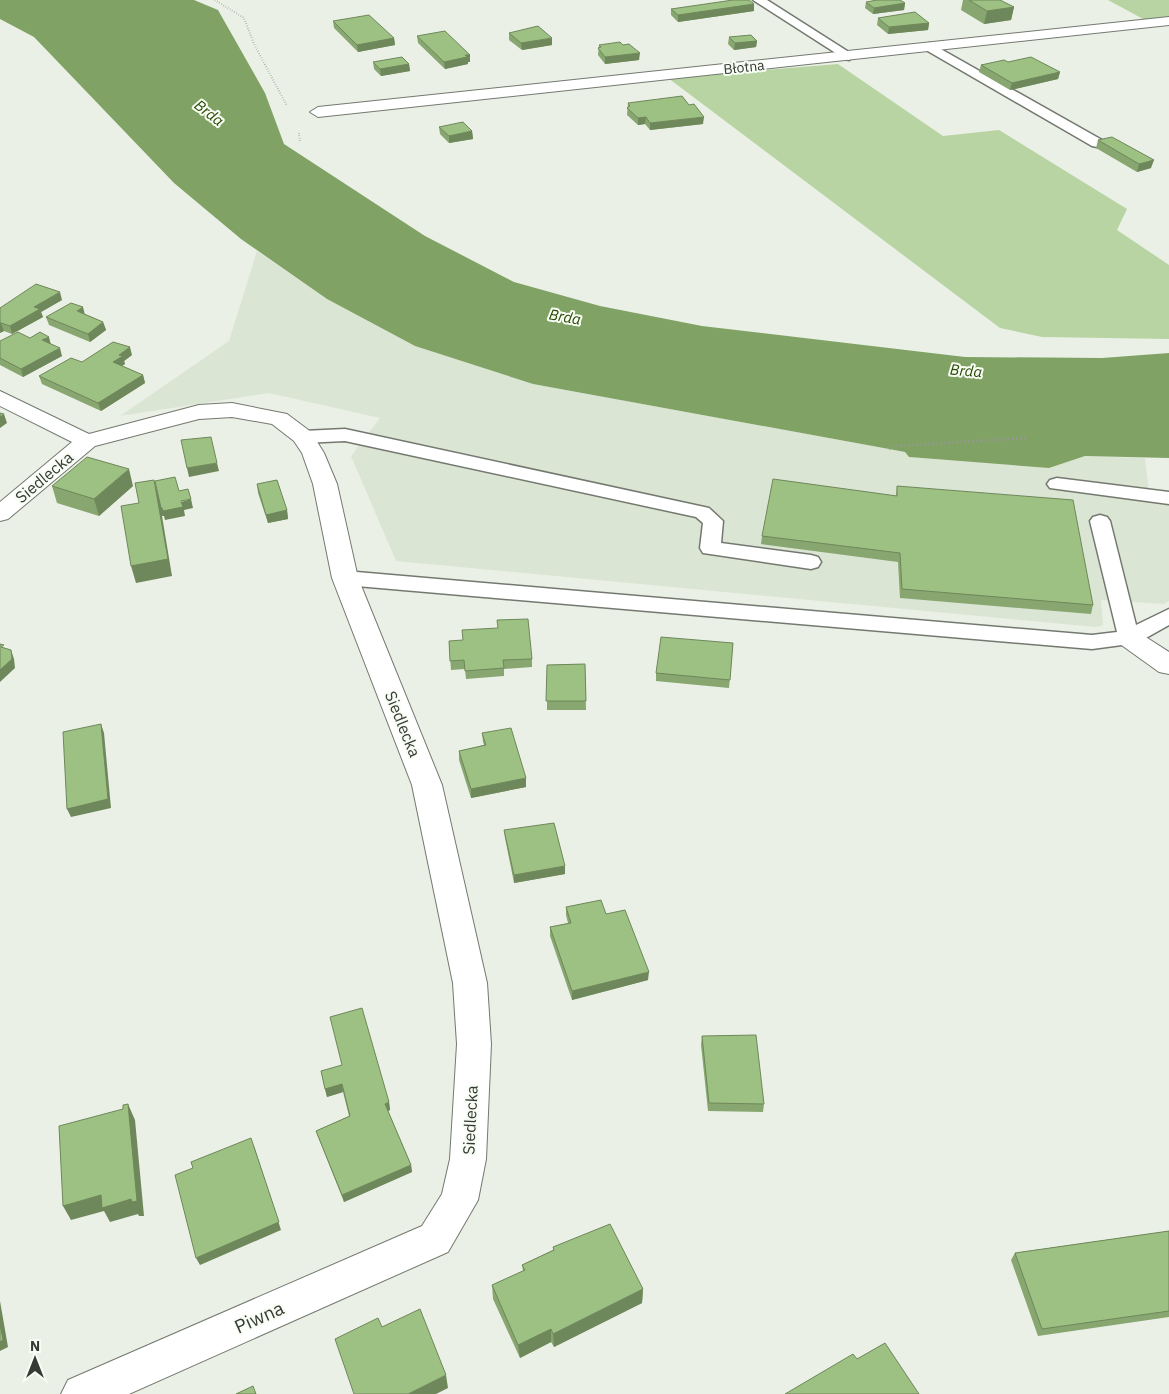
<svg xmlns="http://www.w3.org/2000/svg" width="1169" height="1394" viewBox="0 0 1169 1394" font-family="'IBM Plex Sans',sans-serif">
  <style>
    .built { fill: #dbe5d4 }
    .green { fill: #b8d4a3 }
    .water { fill: #80a365 }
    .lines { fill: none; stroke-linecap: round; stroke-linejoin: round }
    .service-casing { stroke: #747970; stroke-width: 3 }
    .minor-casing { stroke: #747970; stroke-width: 2 }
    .path-far1 { stroke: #969a93; stroke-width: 2; stroke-dasharray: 0.5 2; stroke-linecap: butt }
    .path { stroke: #969a93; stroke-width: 2.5; stroke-dasharray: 1 3; stroke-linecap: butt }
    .service { fill: #fff; fill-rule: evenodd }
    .minor { fill: #fff; fill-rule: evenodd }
    .wall { fill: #87a670 }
    .shaded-wall { fill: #6e875b }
    .building { fill: #9dc182; stroke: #6e875b }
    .labels { text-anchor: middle; stroke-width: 4; stroke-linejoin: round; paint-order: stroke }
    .far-street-label { font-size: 14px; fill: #373935; stroke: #f7fdf3 }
    .far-water-label { font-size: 15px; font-style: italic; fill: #294903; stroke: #f7fdf3 }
    .street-label { font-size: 16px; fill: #373935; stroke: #f7fdf3 }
    .near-street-label { font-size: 19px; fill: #373935; stroke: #f7fdf3 }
  </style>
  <rect width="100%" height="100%" fill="#eaf0e6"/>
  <path class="built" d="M257 251 327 299 415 346 533 384 889 449 905 452 909 457 1049 468 1085 456 1145 458 1150 501 1169 505V601L1164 604 1101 600 1103 625 1096 627 396 561 351 456 380 418 269 393 120 416 229 341Z"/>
  <path class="green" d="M1108 0H1169V17L1145 20Z
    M838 64 943 136 999 130 1127 209 1117 230 1169 265V339L1042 337 1000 328 668 78Z"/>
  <path class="water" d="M0 0H194L218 10 265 93 284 144 425 236 514 282 600 306 702 326 965 357 1102 358 1169 353V458L1085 456 1049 468 909 457 905 452 889 449 533 384 415 346 327 299 241 239 174 183 34 37 0 19Z"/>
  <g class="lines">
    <defs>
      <path id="service" d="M753 0H767L855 56 849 60 845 59Z
        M930 43 1102 140 1104 143 1097 147 1092 146 926 50 924 47 926 44Z
        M345 429 709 508 723 521 721 543 811 555 818 557 821 562 818 567 811 569 710 554 703 553 700 548 703 523 696 517 345 441 303 443 297 441 294 437 297 433 303 431Z
        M1057 478 1169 492V504L1050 488 1047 484 1050 480Z
        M1100 515 1107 517 1110 521 1136 625 1169 609V625L1137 643 1092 649 345 585 338 583 335 578 338 573 345 571 1092 635 1117 632 1090 521 1093 517Z"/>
      <path id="minor" d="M1169 17V25L318 117 310 112 318 107Z
        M0 391 89 434 199 405 232 403 287 414 311 432 324 453 337 484 358 578 442 785 487 983 491 1044 486 1159 478 1200 448 1252 129 1394H61L68 1380 422 1226 442 1194 450 1159 457 1044 453 983 412 785 332 578 313 484 302 453 294 441 272 424 232 417 199 419 95 446 8 519 0 521V502L72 442 0 406Z
        M1129 629 1138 632 1169 652V674L1159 672 1120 644 1116 638 1120 632Z"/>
    </defs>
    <use href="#service" class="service-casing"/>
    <use href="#minor" class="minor-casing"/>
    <path class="path-far1" d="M215 0 244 18 254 44 287 106
      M299 133 300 142"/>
    <path class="path" d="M889 449 895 446 1027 438"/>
    <use href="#service" class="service"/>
    <use href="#minor" class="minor"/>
  </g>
  <path class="wall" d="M963 0H1000L1014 7 1011 20 984 24 961 10Z
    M866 2 905 3 904 10 873 14 865 8Z
    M754 4V11L678 22 671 15V9Z
    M878 18 929 23 928 30 888 34 877 25Z
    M333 21 394 38 395 45 358 52 334 28Z
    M509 33 552 45 522 50 509 40Z
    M417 36 470 62H468V64L445 69 418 43Z
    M729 37 757 41 756 47 734 50 728 44Z
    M599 45H623L639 60 605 64 598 55Z
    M373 62 409 64 410 71 381 76 374 69Z
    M1008 62 1060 72 1058 79 1010 90 979 72 981 65Z
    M628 103 703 124 650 130 645 124 638 125 627 115Z
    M439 127 472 131 473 139 449 143 440 134Z
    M1098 140 1151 168 1137 172 1096 148Z
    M62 300 41 312 43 317 12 334 4 331 0 333V308Z
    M85 314 103 322 106 330 90 342 49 325 46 317Z
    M30 338 51 344 62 356 23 377 0 365V341Z
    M132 355 124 361 125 364 122 366 143 375 145 383 101 411 42 384 39 376 82 362Z
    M257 484 287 510 288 519 268 523 258 493Z
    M52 486H133L99 516 57 503Z
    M897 486 1093 605 1091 614 900 598 898 562 761 544 762 536 896 496Z
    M449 641 532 659V667L504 669V676L466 679 465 669 451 670Z
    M733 643 729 688 656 681V673Z
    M585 664 586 710H547V665Z
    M482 733 526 787 471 798 459 760V751L484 745 483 742Z
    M504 830 565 866V874L514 883 505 838Z
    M566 907 606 914 648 980 572 1000 550 936V927L568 923 566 915Z
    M702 1036 764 1104 763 1112 708 1111 701 1045Z
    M321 1071 389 1102 390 1110 388 1111 411 1165 412 1172 344 1202 319 1139 316 1131 349 1116 343 1092 327 1097Z
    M1169 1231V1317L1038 1336 1011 1260 1015 1253Z
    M553 1247 643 1289 642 1303 554 1347 551 1342 520 1358 493 1299 492 1285 523 1271 522 1265 553 1250Z"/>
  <path class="shaded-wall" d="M905 3 904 10 873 14 874 8Z
    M754 4V11L678 22V15Z
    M1014 7 1011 20 984 24 987 11Z
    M929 23 928 30 888 34 889 27Z
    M394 38 395 45 358 52 357 45Z
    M552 38V45L522 50 521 43Z
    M757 41 756 47 734 50 735 43Z
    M640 53 639 60 605 64V57Z
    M465 55H470V62H468V64L445 69 444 62Z
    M409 64 410 71 381 76 380 69Z
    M1060 72 1058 79 1010 90 1012 83Z
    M646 117 645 124 638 125V118Z
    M704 117 703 124 650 130V123Z
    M472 131 473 139 449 143V136Z
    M1154 160 1151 168 1137 172 1139 164Z
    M60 292 62 300 41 312 43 317 12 334 10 326 34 307Z
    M83 307 85 315 77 311Z
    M103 322 106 330 90 342 88 334Z
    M0 323H1L4 331 0 333Z
    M49 337 51 345 42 340Z
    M130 347 132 355 124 361 125 364 115 370 113 362 119 355Z
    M60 348 62 356 23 377 21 369Z
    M143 375 145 383 101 411 98 403Z
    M4 414 7 423 0 428V417Z
    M217 463 219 471 189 477 187 468Z
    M129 469 133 486 99 516 94 499Z
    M154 480 162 508 191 499 193 508 184 510 185 516 165 520 164 516H162L172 576 136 583 131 566Z
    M287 510 288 519 268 523 266 515Z
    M11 650 14 659 15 668 0 682V670Z
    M101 724 104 733 111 808 71 817 67 809Z
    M526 778V787L471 798V789Z
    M565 866V874L514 883V875Z
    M649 972 648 980 572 1000V991Z
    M342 1084 343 1092 327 1097 325 1089Z
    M389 1102 390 1110 386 1112 385 1104Z
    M128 1104 135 1120 144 1216H139L138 1214 110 1222 104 1211 71 1220 63 1206Z
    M254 1146 281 1230 200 1265 196 1258Z
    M411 1165 412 1172 344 1202 342 1195Z
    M643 1289 642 1303 554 1347 553 1334Z
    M0 1301 8 1347 0 1351Z
    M551 1329V1342L520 1358 518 1345Z
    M446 1375 448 1388 436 1394H408Z"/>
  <path class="building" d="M733 0H749L754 4 678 15 671 9Z
    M877 0H900L905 3 874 8 866 2Z
    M969 0H1000L1014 7 987 11Z
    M915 12 929 23 889 27 878 18Z
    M369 15 394 38 357 45 333 21Z
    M538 26 552 38 521 43 509 33Z
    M445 31 470 55H465L467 57 444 62 417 36Z
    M751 35 757 41 735 43 729 37Z
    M620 42 623 45 629 44 640 53 605 57 598 48 601 47 599 45Z
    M402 57 409 64 380 69 373 62Z
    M1031 57 1060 72 1012 83 981 65 1004 60 1008 62Z
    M682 96 689 105 694 104 704 117 650 123 646 117 638 118 627 108 630 106 628 103Z
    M463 122 472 131 449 136 439 127Z
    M1112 137 1154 160 1139 164 1098 140Z
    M36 284 60 292 34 307 40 309 10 326 1 323H0V308Z
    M71 303 83 307 77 311 103 322 88 334 46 317Z
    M18 332 30 338 40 332 49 337 42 340 60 348 21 369 0 358V341Z
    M113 342 130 347 119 355 123 356 113 362 143 375 98 403 39 376 71 358 82 362Z
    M0 413 4 414 0 417Z
    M211 437 217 463 187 468 181 440Z
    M87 457 129 469 94 499 52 486Z
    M175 477 179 491 188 489 191 499 181 501 183 507 163 511 162 508H161L155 481Z
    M773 479 897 496V486L1073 500 1093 605 902 589 900 553 762 536Z
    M154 480 168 559 131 566 121 506 139 503 135 483Z
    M277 480 287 510 266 515 257 484Z
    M528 619 532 659 503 660 504 668 465 671 464 660 450 661 449 641 463 640 462 630 498 628 497 620Z
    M661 637 733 643 730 680 656 673Z
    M0 644 4 645 1 647 11 650 12 659 0 670Z
    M585 664 586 701H546L547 665Z
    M101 724 108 799 67 809 63 732Z
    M511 728 526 778 471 789 459 751 486 745 482 733Z
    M554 823 565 866 514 875 504 830Z
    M601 900 606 914 625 910 649 972 572 991 550 927 571 923 566 907Z
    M362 1008 389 1102 385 1104 411 1165 342 1195 316 1131 350 1116 342 1084 325 1089 321 1071 342 1065 330 1017Z
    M756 1035 764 1104 709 1103 702 1036Z
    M128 1104 137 1201 132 1202 131 1199 102 1208 101 1195 63 1206 59 1126 123 1109V1105Z
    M251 1138 279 1222 196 1258 175 1175 193 1168 191 1162Z
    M610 1224 643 1289 553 1334 551 1329 518 1345 492 1285 525 1270 522 1265 554 1250 553 1247Z
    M1169 1231V1311L1042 1329 1015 1253Z
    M420 1309 446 1375 408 1394H354L335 1339 378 1318 382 1327Z
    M0 1323 3 1340 0 1342Z
    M885 1343 919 1394H785L853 1354 857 1359Z
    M253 1386 256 1394H236Z"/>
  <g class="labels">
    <g class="far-street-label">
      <text transform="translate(744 67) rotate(-6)" y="5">Błotna</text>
    </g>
    <g class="far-water-label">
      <text transform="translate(209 113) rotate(37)" y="5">Brda</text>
      <text transform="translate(565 317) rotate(10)" y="5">Brda</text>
      <text transform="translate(966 371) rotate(5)" y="5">Brda</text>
    </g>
    <g class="street-label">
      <text transform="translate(44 477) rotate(-40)" y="6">Siedlecka</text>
      <text transform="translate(403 724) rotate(68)" y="6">Siedlecka</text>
      <text transform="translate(470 1120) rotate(-87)" y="6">Siedlecka</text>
    </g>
    <g class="near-street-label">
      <text transform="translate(259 1317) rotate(-24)" y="7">Piwna</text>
    </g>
  </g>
  <g transform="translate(35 1359)" stroke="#f7fdf3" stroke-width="4" paint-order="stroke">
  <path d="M0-4L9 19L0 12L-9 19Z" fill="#373935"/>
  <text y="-8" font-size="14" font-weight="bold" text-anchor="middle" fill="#373935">N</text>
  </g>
</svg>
